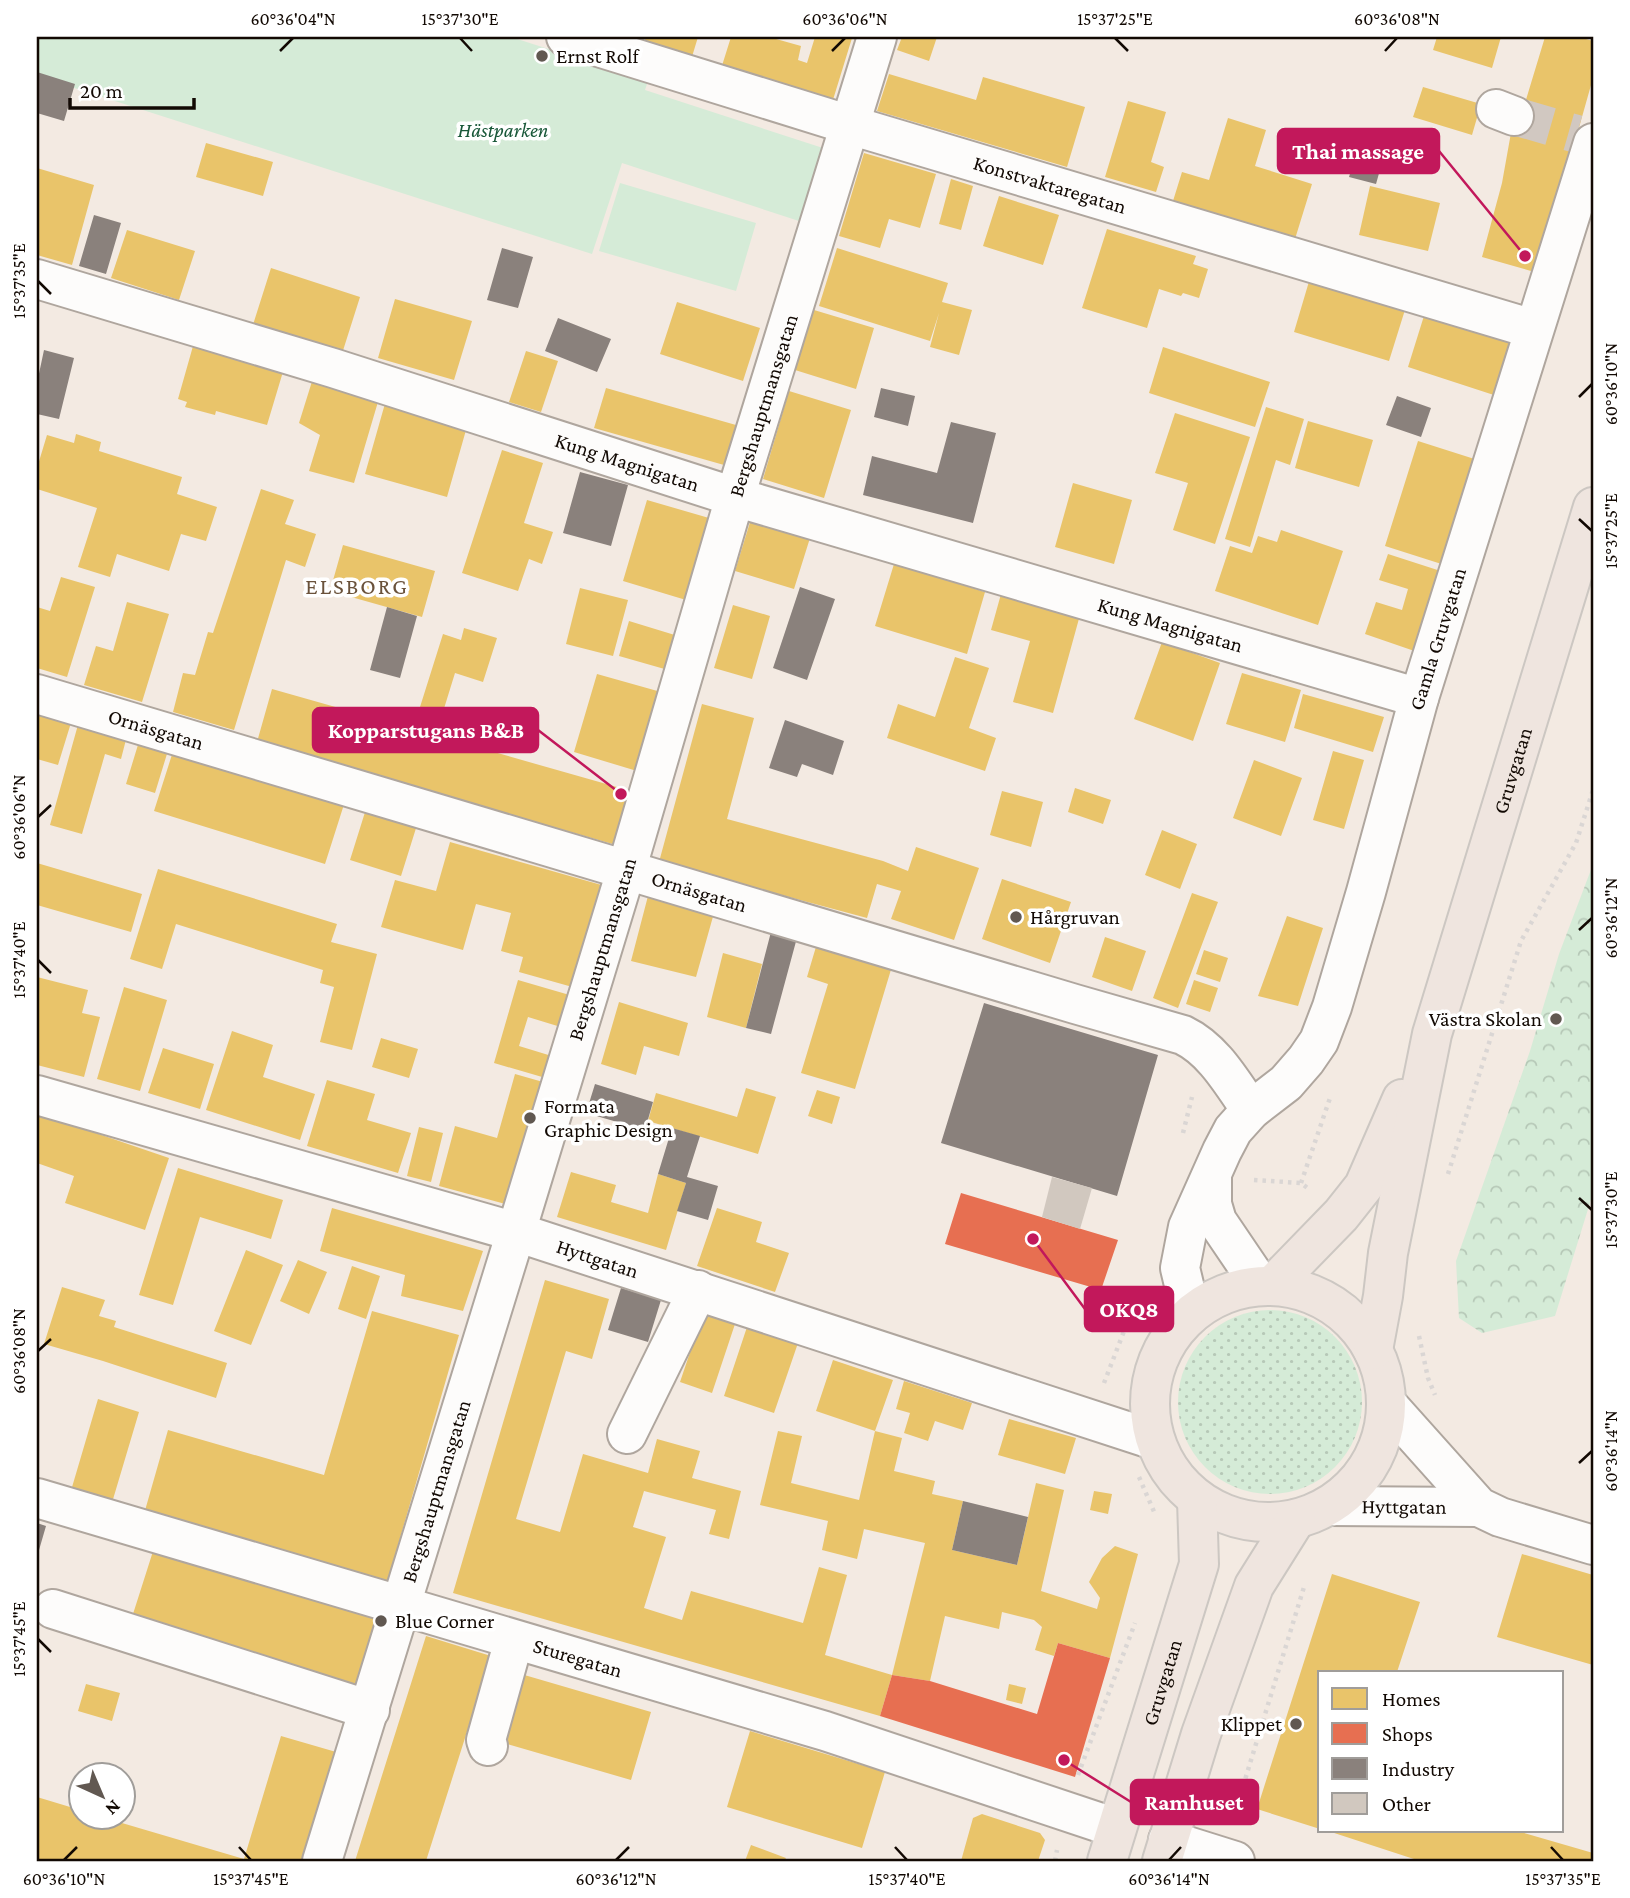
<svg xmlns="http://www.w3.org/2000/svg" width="1630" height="1898" viewBox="0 0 1630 1898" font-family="'Crimson Pro',serif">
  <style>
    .grass { fill: url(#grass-dots) }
    .forest { fill: url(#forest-crowns) }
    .green { fill: #d5ebd7 }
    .homes { fill: #e9c46a }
    .shops { fill: #e76f51 }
    .industry { fill: #8a817c }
    .building { fill: #d1c8bf }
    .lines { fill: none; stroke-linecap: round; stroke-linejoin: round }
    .minor-tunnel { stroke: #d1c8c1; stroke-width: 38; stroke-dasharray: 38 19; stroke-linecap: butt }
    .minor-casing { stroke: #afa69e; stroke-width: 42 }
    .major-casing { stroke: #ccc7c2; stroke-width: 42 }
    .path { stroke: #dad6d4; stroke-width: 4.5; stroke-dasharray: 3.5 5; stroke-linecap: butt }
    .minor { stroke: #fdfcfb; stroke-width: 38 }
    .major { stroke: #efe5df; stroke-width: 38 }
    .ticks { fill: none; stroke: #120903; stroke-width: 2.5 }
    .poi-dot { fill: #615851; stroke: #fff; stroke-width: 2.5 }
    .labels { text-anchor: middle; stroke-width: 7; stroke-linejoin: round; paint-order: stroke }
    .poi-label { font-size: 21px; fill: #120903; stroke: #fff; text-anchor: start }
    .park-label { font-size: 21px; font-style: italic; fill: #185738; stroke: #fff }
    .street-label { font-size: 21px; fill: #120903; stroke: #fff }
    .neighbourhood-label { font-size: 23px; letter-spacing: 2px; fill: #6a523b; stroke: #fff }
    .leader { fill: none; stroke: #c2185b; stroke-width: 2.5 }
    .callout-dot { fill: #c2185b; stroke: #fff; stroke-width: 2.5 }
    .callout { fill: #c2185b; stroke: #c2185b; stroke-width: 2.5 }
    .callout-label { font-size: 23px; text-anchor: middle; font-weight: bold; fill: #fff }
    .neatline { fill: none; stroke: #120903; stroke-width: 2.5 }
    .ticks-label { font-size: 18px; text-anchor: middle; fill: #120903 }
  </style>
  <defs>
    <pattern id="grass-dots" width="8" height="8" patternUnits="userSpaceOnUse" patternTransform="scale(1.75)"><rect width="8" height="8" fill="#d5ebd7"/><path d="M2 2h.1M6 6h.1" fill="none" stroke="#b6c8b7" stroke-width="1.8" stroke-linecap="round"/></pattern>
    <pattern id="forest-crowns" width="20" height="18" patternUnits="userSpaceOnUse" patternTransform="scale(1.75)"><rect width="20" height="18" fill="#d5ebd7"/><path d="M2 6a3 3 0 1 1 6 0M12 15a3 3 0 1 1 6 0" fill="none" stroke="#b6c8b7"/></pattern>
  </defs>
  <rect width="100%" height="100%" fill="#f3eae2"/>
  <path class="grass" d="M1178 1402a92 92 0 1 1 184 0a92 92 0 1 1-184 0Z"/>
  <path class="forest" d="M1592 867 1593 1193 1555 1316 1482 1333 1459 1318 1456 1261 1530 1051 1559 954Z"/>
  <path class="green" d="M37 37H511L648 81 645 90 826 149 802 222 622 163 592 254 37 76Z
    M620 183 756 223 736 291 599 251Z"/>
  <path class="homes" d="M646 37H698L691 60 643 46Z
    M731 37H769L801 46 798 60 807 63 815 37 852 38 832 103 720 72Z
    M902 37H937L929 61 897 50Z
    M1437 37H1501L1492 68 1433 50Z
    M1545 37H1579L1593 41V78L1538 273 1482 257 1502 183 1514 116 1525 103Z
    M889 74 976 100 983 77 1085 107 1067 167 877 111Z
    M1423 87 1481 104 1472 135 1413 117Z
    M1128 101 1166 112 1151 162 1164 167 1156 192 1105 177Z
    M1228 118 1266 130 1255 166 1312 184 1295 239 1173 201 1182 172 1209 180Z
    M206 143 273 162 263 196 196 177Z
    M864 153 936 174 920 228 889 219 880 248 839 236Z
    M37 168 94 185 72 265 37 255Z
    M951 179 973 186 961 230 939 224Z
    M1370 186 1440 203 1428 251 1359 235Z
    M999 196 1059 215 1043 265 983 246Z
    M1107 229 1196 256 1193 264 1208 269 1199 298 1183 293 1181 296 1159 289 1147 328 1082 308Z
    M127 230 195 251 179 300 111 278Z
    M837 248 948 283 942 302 972 310 959 355 930 347 939 313 930 341 819 306Z
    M271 268 360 297 340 360 251 331Z
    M1313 268 1409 297 1389 361 1294 332Z
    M395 299 472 321 454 380 378 358Z
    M677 302 760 328 743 381 660 354Z
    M1428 303 1524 334 1503 398 1408 367Z
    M814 310 874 328 856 389 795 370Z
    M195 339 285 365 267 425 216 411 215 415 185 407 187 402 178 399Z
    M1163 347 1270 382 1255 427 1149 393Z
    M526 351 558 361 541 412 509 402Z
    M314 375 380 395 354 483 309 471 320 435 299 423Z
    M606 388 736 425 724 465 594 428Z
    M789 391 851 410 824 498 763 479Z
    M386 400 468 423 447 497 365 474Z
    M1266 407 1304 419 1290 465 1276 460 1250 547 1225 539Z
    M1175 413 1250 437 1215 544 1173 530 1188 483 1155 473Z
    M1308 421 1373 440 1359 487 1295 468Z
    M76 434 101 442 99 451 182 477 177 494 217 507 206 541 181 534 169 571 117 554 110 577 78 567 97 508 37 489V468L47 435 74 443Z
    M1418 441 1487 463 1454 568 1385 546Z
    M502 450 543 463 524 523 553 532 542 564 529 559 518 591 462 573Z
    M1073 483 1132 500 1114 564 1055 547Z
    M261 489 294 500 285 524 316 534 305 567 286 560 234 730 173 712 183 673 195 675 208 632 213 633Z
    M647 500 709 518 686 600 623 581Z
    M751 519 810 538 794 589 735 571Z
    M1281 530 1343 551 1318 625 1215 591 1230 546 1252 553 1258 536 1277 542Z
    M343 545 435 571 422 617 330 591Z
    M1388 554 1453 575 1426 655 1365 634 1376 602 1402 610 1408 589 1379 580Z
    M894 564 985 592 967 654 875 626Z
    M61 577 95 587 67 677 37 668V607L50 611Z
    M580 588 628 600 613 656 566 644Z
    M1001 594 1080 615 1053 713 1013 702 1030 641 991 630Z
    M127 602 169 614 142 702 84 685 96 646 113 651Z
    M733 605 770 616 752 679 714 668Z
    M629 621 678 636 668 670 619 656Z
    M464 628 497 638 483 682 455 673 442 715 420 707 443 634 461 640Z
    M1162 642 1220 663 1193 741 1134 719Z
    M955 657 989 668 969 728 996 738 985 771 887 738 898 704 935 717Z
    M1242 673 1301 690 1285 742 1226 724Z
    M597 674 661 692 637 771 574 752Z
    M272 689 631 791 616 845 257 742Z
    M1303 694 1384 717 1373 752 1294 728Z
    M37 702 74 713 58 765 37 759Z
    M702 704 754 718 727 819 883 861 908 871 916 847 979 868 954 940 891 919 901 891 877 884 867 918 659 862Z
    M81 714 129 728 121 759 105 754 82 834 50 825Z
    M141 735 170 744 155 793 126 784Z
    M176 742 347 795 325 864 154 811Z
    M1333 751 1364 760 1344 829 1313 820Z
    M1254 760 1302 778 1281 836 1233 818Z
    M1075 788 1111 800 1103 824 1068 812Z
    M1002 791 1043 802 1031 847 990 835Z
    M366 809 417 825 401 876 350 860Z
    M1162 830 1197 844 1180 889 1145 875Z
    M450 842 605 886 576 988 519 972 523 957 501 951 511 913 476 904 463 950 381 927 395 880 436 891Z
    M37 863 142 894 131 932 37 905Z
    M158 869 337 924 331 942 377 954 352 1050 320 1042 334 987 320 983 323 970 176 924 162 969 130 959Z
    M1002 879 1071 902 1050 963 982 939Z
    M1192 893 1218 902 1178 1008 1153 998Z
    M648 896 714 913 696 977 631 961Z
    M1287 916 1323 928 1298 1006 1258 996Z
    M1105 937 1146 951 1132 991 1092 977Z
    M818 940 893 963 855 1089 801 1073 828 984 807 977Z
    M1204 950 1228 958 1220 982 1196 974Z
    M723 953 762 964 746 1028 707 1017Z
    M37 977 88 990 82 1013 100 1017 84 1077 37 1065Z
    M518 980 573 996 564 1028 528 1017 519 1046 555 1057 549 1079 494 1063Z
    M1194 980 1218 988 1210 1012 1186 1004Z
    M124 987 167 1000 140 1091 97 1079Z
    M619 1002 688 1023 679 1056 644 1046 636 1075 601 1064Z
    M232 1031 273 1045 263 1077 315 1094 300 1140 206 1110Z
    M381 1038 418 1049 409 1078 372 1067Z
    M163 1048 214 1064 200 1109 148 1093Z
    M515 1074 550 1084 516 1207 439 1186 455 1126 497 1138Z
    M327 1080 375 1094 367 1120 411 1133 398 1173 307 1146Z
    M746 1088 776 1097 758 1154 648 1121 656 1093 737 1117Z
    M817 1090 840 1097 832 1124 808 1116Z
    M37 1113 169 1158 145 1230 65 1203 74 1176 37 1163Z
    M419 1127 443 1133 431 1182 407 1176Z
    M178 1168 283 1200 271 1239 200 1217 173 1305 139 1295Z
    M571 1172 616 1185 611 1202 648 1213 658 1174 686 1183 666 1250 557 1217Z
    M332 1208 483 1251 463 1311 401 1296 405 1275 320 1251Z
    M717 1208 762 1222 756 1242 789 1253 775 1292 697 1266Z
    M246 1250 283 1265 251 1345 214 1331Z
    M298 1260 327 1272 309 1314 280 1301Z
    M352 1266 380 1276 366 1319 338 1309Z
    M545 1280 609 1299 592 1359 566 1351 516 1519 560 1532 583 1454 648 1473 657 1439 700 1451 692 1478 741 1491 729 1539 709 1534 716 1510 644 1491 633 1527 666 1537 644 1608 682 1620 691 1591 803 1623 819 1567 847 1575 825 1655 892 1675 880 1716 453 1593Z
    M62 1287 105 1300 99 1316 116 1321 114 1327 227 1363 216 1398 103 1361 44 1344Z
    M705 1308 737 1318 712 1393 680 1382Z
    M372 1311 459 1335 385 1590 144 1514 168 1430 324 1475Z
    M747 1327 798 1343 774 1413 724 1396Z
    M833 1360 893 1380 875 1431 816 1411Z
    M904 1381 972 1403 963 1430 935 1421 928 1441 904 1433 910 1413 896 1409Z
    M98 1399 139 1412 111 1506 70 1494Z
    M1009 1419 1076 1438 1065 1474 998 1455Z
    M778 1431 802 1436 791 1483 859 1500 875 1431 902 1438 894 1471 935 1481 932 1494 963 1501 952 1550 1017 1565 1036 1483 1064 1490 1041 1591 1097 1609 1100 1598 1089 1582 1102 1558 1115 1546 1138 1554 1110 1658 1058 1643 1054 1656 1035 1650 1042 1627 1034 1620 1002 1612 999 1629 945 1616 930 1681 892 1675 925 1543 864 1529 857 1559 822 1550 828 1521 760 1505Z
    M1094 1491 1112 1494 1108 1514 1090 1510Z
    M155 1545 386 1619 364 1688 133 1614Z
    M1522 1554 1593 1575V1665L1497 1637Z
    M1332 1574 1420 1602 1397 1672H1320V1829L1257 1809Z
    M426 1636 491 1656 426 1861H355Z
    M521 1674 651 1712 631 1780 500 1742Z
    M86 1684 120 1693 112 1721 78 1711Z
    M1009 1684 1026 1688 1022 1704 1006 1700Z
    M750 1731 885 1772 862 1848 727 1807Z
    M281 1736 343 1754 311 1861H37V1797L80 1810V1818H105L244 1859Z
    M982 1814 1040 1833 1045 1840 1038 1861H961L973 1818Z
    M1325 1830H1514L1593 1853V1861H1420Z
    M751 1845 786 1858 784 1861H745Z"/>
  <path class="shops" d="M961 1193 1118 1240 1101 1290 945 1244Z
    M1058 1643 1110 1658 1075 1777 880 1716 892 1675 930 1681 1037 1714Z"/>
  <path class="industry" d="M37 72 75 84 64 121 37 113Z
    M1361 138 1387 145 1376 184 1349 177Z
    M94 215 121 223 106 274 79 266Z
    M502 248 533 257 518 308 487 300Z
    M558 318 611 339 597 372 545 351Z
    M44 350 74 358 59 419 37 414V383Z
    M881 388 915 396 908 426 874 417Z
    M1397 396 1431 408 1421 437 1386 425Z
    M951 422 996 433 973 523 863 495 872 456 937 473Z
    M580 472 628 485 611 546 563 533Z
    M800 587 835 599 807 680 773 668Z
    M387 607 417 616 400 678 370 670Z
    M785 720 844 741 833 775 802 764 797 777 769 768Z
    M772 928 798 934 771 1034 746 1028Z
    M984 1003 1158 1055 1117 1196 941 1143Z
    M595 1084 653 1102 645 1130 586 1113Z
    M672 1128 700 1136 687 1177 718 1186 708 1220 677 1211 686 1183 658 1174Z
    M621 1288 661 1300 648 1342 608 1330Z
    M963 1501 1028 1517 1017 1565 952 1550Z
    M37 1523 46 1526 37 1557Z"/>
  <path class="building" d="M1052 1177 1092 1188 1080 1229 1042 1217Z"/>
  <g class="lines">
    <path class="minor-tunnel" d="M1514 116 1577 134"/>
    <defs>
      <g id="minor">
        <path id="s1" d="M566 37 850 125 1533 329"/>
        <path d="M1496 109 1514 116"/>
        <path id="s2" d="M37 279 333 368 735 497 1419 698"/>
        <path id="s3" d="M37 694 1075 1004 1183 1035C1214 1050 1232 1083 1251 1110"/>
        <path id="s4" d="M37 1095 516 1232 1154 1440"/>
        <path d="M1212 1178V1204L1217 1221 1261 1286"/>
        <path id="s5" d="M1191 1314 1180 1268 1188 1227 1222 1151 1233 1130 1251 1110 1286 1083 1306 1060 1319 1041 1332 1007 1366 892 1419 698 1593 143"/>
        <path d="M1386 1403 1479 1507 1500 1517 1593 1545"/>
        <path d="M627 1434 698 1290"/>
        <path id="s6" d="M37 1498 825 1731 1116 1828"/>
        <path id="s7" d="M1329 1506 1479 1507"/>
        <path d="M53 1609 370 1710"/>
        <path d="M488 1746 486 1740 514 1640"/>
        <path d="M1168 1840 1235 1861"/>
        <path id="s8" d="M322 1861 516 1232 626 871 735 497 877 37"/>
      </g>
      <g id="major">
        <path d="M1272 1286 1341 1215 1364 1186 1402 1099"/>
        <circle cx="1268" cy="1404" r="118"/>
        <path id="s9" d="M1373 1350 1383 1296 1388 1253 1432 1034 1593 507"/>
        <path id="s10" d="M1107 1861 1199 1564 1197 1500"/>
        <path d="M1162 1861 1201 1734 1254 1586 1296 1519"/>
      </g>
    </defs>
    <use href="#minor" class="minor-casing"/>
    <use href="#major" class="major-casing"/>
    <path class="path" d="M1183 1133 1192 1097
      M1448 1174 1521 941 1576 843 1593 790
      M1254 1180 1301 1183 1310 1190
      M1301 1183 1330 1098
      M1419 1336 1428 1378 1435 1395
      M1104 1383 1141 1287
      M1139 1477 1155 1514
      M1078 1775 1135 1623
      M1219 1808 1235 1813
      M1233 1819 1304 1587
      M1055 1861 1057 1850"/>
    <use href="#minor" class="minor"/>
    <use href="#major" class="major"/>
  </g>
  <path class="ticks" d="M460 38 472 51M1115 38 1128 51M280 51 293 38M832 51 845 38M1385 51 1397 38M38 281 51 294M1579 397 1592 384M1579 519 1592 531M38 817 51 805M1579 930 1592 918M38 960 51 973M1579 1198 1592 1210M38 1351 51 1339M1579 1463 1592 1451M38 1639 51 1652M239 1847 251 1860M895 1847 907 1860M1551 1847 1563 1860M64 1860 77 1847M616 1860 629 1847M1169 1860 1181 1847"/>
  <g class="poi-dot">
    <circle cx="542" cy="56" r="7"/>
    <circle cx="1016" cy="917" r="7"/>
    <circle cx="1556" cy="1019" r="7"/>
    <circle cx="530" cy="1118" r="7"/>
    <circle cx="381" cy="1621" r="7"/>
    <circle cx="1296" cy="1724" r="7"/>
  </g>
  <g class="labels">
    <g class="poi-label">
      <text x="556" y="63">Ernst Rolf</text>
      <text x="1030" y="924">Hårgruvan</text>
      <text x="1542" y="1026" text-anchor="end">Västra Skolan</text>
      <text x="544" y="1113">Formata<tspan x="544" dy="24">Graphic Design</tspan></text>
      <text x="395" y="1628">Blue Corner</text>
      <text x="1282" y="1731" text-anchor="end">Klippet</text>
    </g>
    <g class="park-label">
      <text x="503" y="137">Hästparken</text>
    </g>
    <g class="street-label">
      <text dy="7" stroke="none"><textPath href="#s1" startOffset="506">Konstvaktaregatan</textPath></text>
      <text dy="7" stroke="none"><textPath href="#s8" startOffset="1521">Bergshauptmansgatan</textPath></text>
      <text dy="7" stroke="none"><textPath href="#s2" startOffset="618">Kung Magnigatan</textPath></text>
      <text dy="7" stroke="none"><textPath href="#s2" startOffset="1185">Kung Magnigatan</textPath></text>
      <text dy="7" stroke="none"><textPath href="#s5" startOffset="740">Gamla Gruvgatan</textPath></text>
      <text dy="7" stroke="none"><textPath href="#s3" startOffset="124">Ornäsgatan</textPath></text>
      <text dy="7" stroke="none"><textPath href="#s9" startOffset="597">Gruvgatan</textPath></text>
      <text dy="7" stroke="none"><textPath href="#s3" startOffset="691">Ornäsgatan</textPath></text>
      <text dy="7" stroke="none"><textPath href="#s8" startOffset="954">Bergshauptmansgatan</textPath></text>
      <text dy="7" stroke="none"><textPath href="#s4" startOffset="584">Hyttgatan</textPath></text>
      <text dy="7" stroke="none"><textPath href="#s8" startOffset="387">Bergshauptmansgatan</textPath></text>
      <text dy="7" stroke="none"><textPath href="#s7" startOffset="75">Hyttgatan</textPath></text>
      <text dy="7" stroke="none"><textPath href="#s6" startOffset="564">Sturegatan</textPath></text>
      <text dy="7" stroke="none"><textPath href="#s10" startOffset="187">Gruvgatan</textPath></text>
    </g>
    <g class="neighbourhood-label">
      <text x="357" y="594">ELSBORG</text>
    </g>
  </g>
  <path class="leader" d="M1525 256L1439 151M621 794L538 730M1033 1239L1085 1309M1064 1760L1131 1802"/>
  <g class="callout-dot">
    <circle cx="1525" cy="256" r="7"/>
    <circle cx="621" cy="794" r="7"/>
    <circle cx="1033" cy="1239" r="7"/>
    <circle cx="1064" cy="1760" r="7"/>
  </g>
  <g class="callout">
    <rect x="1278" y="129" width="161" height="44" rx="7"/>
    <rect x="313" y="708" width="225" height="44" rx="7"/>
    <rect x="1085" y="1287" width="88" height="44" rx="7"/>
    <rect x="1131" y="1780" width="127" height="44" rx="7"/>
  </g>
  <g class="callout-label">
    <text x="1358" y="159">Thai massage</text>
    <text x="426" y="738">Kopparstugans B&amp;B</text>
    <text x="1129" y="1317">OKQ8</text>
    <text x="1194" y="1810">Ramhuset</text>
  </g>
  <rect width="1630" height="1898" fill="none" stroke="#ffffff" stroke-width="77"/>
  <rect x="1318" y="1671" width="245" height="161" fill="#ffffff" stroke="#a09d9a" stroke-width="2"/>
  <rect x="1332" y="1688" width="35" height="21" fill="#e9c46a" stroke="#a09d9a" stroke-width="2"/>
  <text x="1382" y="1706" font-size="21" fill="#120903">Homes</text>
  <rect x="1332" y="1723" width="35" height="21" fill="#e76f51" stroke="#a09d9a" stroke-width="2"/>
  <text x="1382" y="1741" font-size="21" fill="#120903">Shops</text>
  <rect x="1332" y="1758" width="35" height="21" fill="#8a817c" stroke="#a09d9a" stroke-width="2"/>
  <text x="1382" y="1776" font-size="21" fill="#120903">Industry</text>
  <rect x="1332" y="1793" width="35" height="21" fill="#d1c8bf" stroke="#a09d9a" stroke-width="2"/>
  <text x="1382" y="1811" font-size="21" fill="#120903">Other</text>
  <g transform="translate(102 1796) rotate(136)"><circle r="33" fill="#ffffff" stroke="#a09d9a" stroke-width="2"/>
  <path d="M0-5L12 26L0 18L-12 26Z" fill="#615851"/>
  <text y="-10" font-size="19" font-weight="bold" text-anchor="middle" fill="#120903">N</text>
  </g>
  <path d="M70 98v10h124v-10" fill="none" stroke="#120903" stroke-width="3.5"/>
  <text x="80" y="98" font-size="21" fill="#120903" stroke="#ffffff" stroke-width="5" paint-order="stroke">20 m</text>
  <rect x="38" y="38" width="1554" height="1822" class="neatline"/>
  <g class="ticks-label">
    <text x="293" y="25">60°36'04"N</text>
    <text x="460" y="25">15°37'30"E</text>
    <text x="845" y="25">60°36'06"N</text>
    <text x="1115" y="25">15°37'25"E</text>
    <text x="1397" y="25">60°36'08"N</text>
    <text transform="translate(19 281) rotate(-90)" y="6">15°37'35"E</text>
    <text transform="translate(1611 384) rotate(-90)" y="6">60°36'10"N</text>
    <text transform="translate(1611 531) rotate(-90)" y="6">15°37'25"E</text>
    <text transform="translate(19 817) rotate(-90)" y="6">60°36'06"N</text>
    <text transform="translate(1611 918) rotate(-90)" y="6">60°36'12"N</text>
    <text transform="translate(19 960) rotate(-90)" y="6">15°37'40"E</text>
    <text transform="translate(1611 1210) rotate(-90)" y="6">15°37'30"E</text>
    <text transform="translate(19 1351) rotate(-90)" y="6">60°36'08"N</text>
    <text transform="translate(1611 1451) rotate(-90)" y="6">60°36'14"N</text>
    <text transform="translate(19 1639) rotate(-90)" y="6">15°37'45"E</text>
    <text x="64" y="1885">60°36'10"N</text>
    <text x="251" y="1885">15°37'45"E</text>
    <text x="616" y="1885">60°36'12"N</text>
    <text x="907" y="1885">15°37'40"E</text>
    <text x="1169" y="1885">60°36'14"N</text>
    <text x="1563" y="1885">15°37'35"E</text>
  </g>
</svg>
